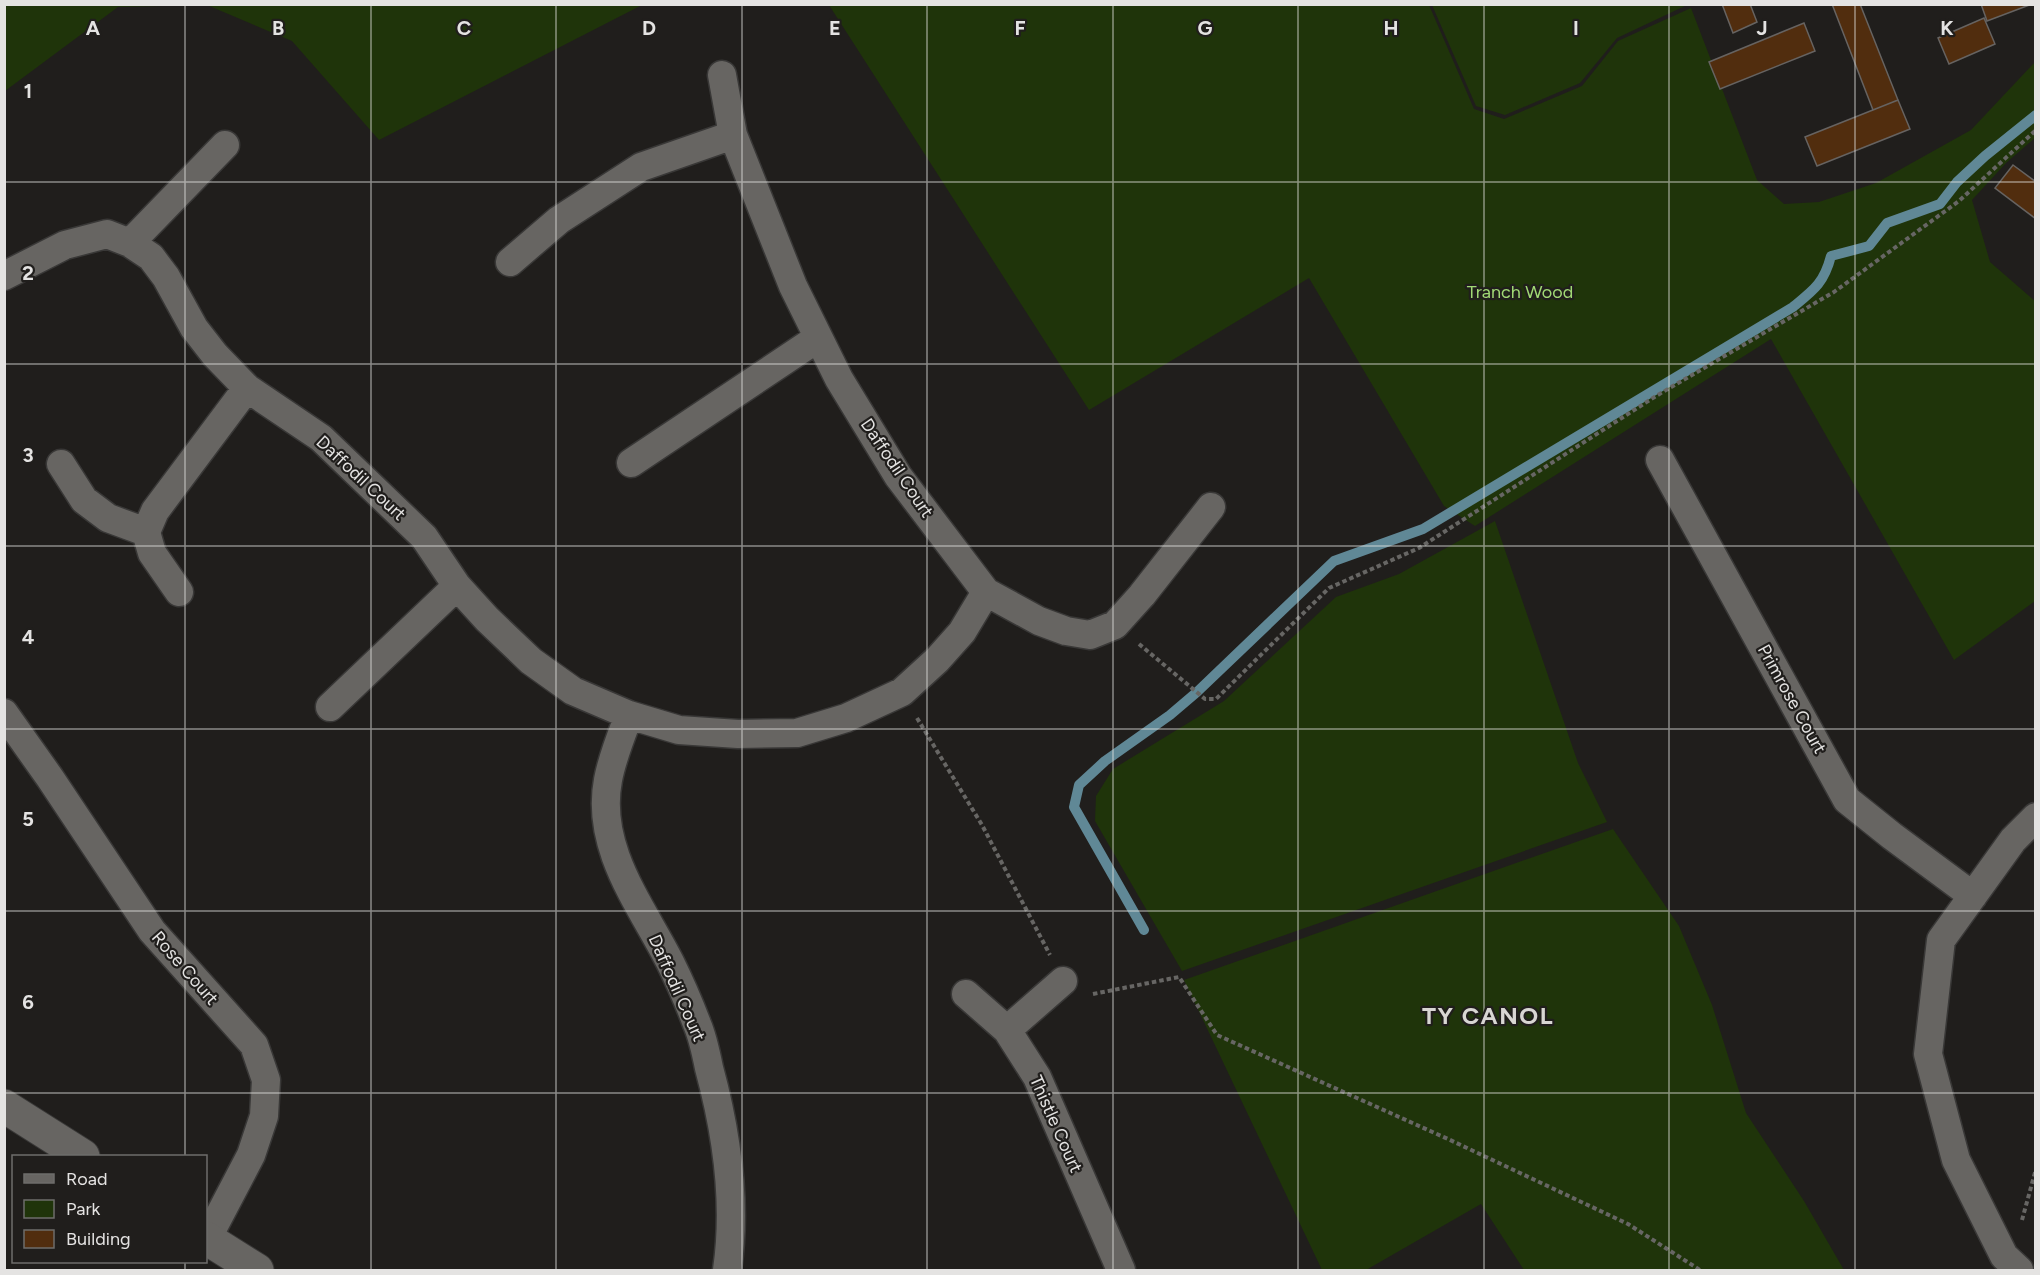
<svg xmlns="http://www.w3.org/2000/svg" width="2040" height="1275" viewBox="0 0 2040 1275" font-family="Figtree,sans-serif">
  <style>
    .green { fill: #1f340a }
    .lines { fill: none; stroke-linecap: round; stroke-linejoin: round }
    .stream { stroke: #608896; stroke-width: 10 }
    .building { fill: #512d0e; stroke: #666361; stroke-width: 1.5 }
    .minor-casing { stroke: #393837; stroke-width: 31 }
    .tertiary-casing { stroke: #393837; stroke-width: 35 }
    .path { stroke: #676664; stroke-width: 4; stroke-dasharray: 4.5 3; stroke-linecap: butt }
    .minor { stroke: #676562; stroke-width: 28 }
    .tertiary { stroke: #676562; stroke-width: 33 }
    .grid { fill: none; stroke: #e4e3e2; stroke-width: 1.5; stroke-opacity: 0.55 }
    .labels { text-anchor: middle; stroke-width: 4.5; stroke-linejoin: round; paint-order: stroke }
    .park-label { font-size: 18px; fill: #a1d975; stroke: #201e1c }
    .street-label { font-size: 18px; fill: #e4e3e2; stroke: #201e1c }
    .district-label { font-size: 24px; font-weight: bold; letter-spacing: 1.5px; fill: #d8d6d3; stroke: #201e1c }
    .grid-label { font-size: 20px; text-anchor: middle; font-weight: bold; fill: #e4e3e2; stroke: #201e1c; stroke-width: 4.5; stroke-linejoin: round; paint-order: stroke }
  </style>
  <rect width="100%" height="100%" fill="#201e1c"/>
  <path class="green" d="M5 4H642V5L379 140 292 41 207 5 118 7 5 91Z
    M829 5H1429L1474 109 1504 119 1582 86 1618 41 1691 8 1757 180 1784 204 1819 202 1876 183 1971 130 2035 62V138L2006 163 1972 200 1990 262 2035 301V601L1954 660 1771 339 1475 526 1444 506 1309 278 1089 410Z
    M1432 5H1687L1617 38 1580 83 1505 115 1476 106Z
    M1495 521 1578 763 1607 822 1182 971 1095 821 1096 796 1113 769 1224 701 1336 597 1399 574Z
    M1613 829 1679 926 1712 1005 1746 1113 1804 1201 1844 1270H1524L1481 1204 1366 1270H1322L1184 980Z"/>
  <g class="lines">
    <path class="stream" d="M1144 930 1074 807 1079 785 1105 761 1170 715 1197 692 1334 561 1423 529 1793 307C1814 290 1824 283 1831 256L1869 246 1887 223 1940 204 1957 182 1985 156 2036 115"/>
  </g>
  <path class="building" d="M1722 4H1750L1757 22 1733 33Z
    M1832 4H1860L1898 100 1873 110Z
    M1981 4H2032L1987 21Z
    M1984 18 1995 44 1949 64 1938 38Z
    M1804 23 1815 51 1720 89 1709 62Z
    M1898 100 1910 129 1817 166 1805 137Z
    M2013 165 2036 182V219L1995 188Z"/>
  <g class="lines">
    <defs>
      <path id="minor" d="M722 75 733 135 793 286 839 379 898 476 986 592 1039 621 1066 631 1090 635 1115 625 1142 595 1211 507
        M130 243 225 145
        M510 262 559 220 641 167 733 135
        M4 276 65 245 107 234 130 243 151 257 166 277 194 328 215 355 247 388 321 438 424 537 457 586 487 619 531 661 573 691 629 715 679 730 738 734 797 733 846 718 902 692 937 660 962 632 986 592
        M1660 460 1847 800 1892 836 1973 896
        M631 463 818 338
        M61 464 84 500 108 518 146 532 152 553 179 592
        M146 532 155 511 247 388
        M330 707 457 586
        M4 713 50 778 152 931 254 1045 266 1080 264 1116 251 1155 207 1239
        M629 715C621 736 612 758 608 780 595 848 641 905 670 962 680 982 689 1003 697 1024 703 1038 706 1053 709 1068 727 1134 737 1202 727 1270
        M966 994 1007 1030 1037 1077 1121 1270
        M1007 1030 1063 981
        M2019 1270 2004 1256 1956 1160 1928 1054 1941 940 2013 840 2036 817"/>
      <path id="tertiary" d="M4 1106 83 1156
        M206 1238 257 1270"/>
    </defs>
    <use href="#minor" class="minor-casing"/>
    <use href="#tertiary" class="tertiary-casing"/>
    <path class="path" d="M1139 644 1205 699H1216L1329 588 1419 548 1656 396 1834 292 1959 201 2036 130
      M917 718 982 825 1050 955
      M1093 994 1179 977 1217 1035 1448 1139 1628 1224 1700 1270
      M2022 1220 2036 1169"/>
    <use href="#minor" class="minor"/>
    <use href="#tertiary" class="tertiary"/>
  </g>
  <path class="grid" d="M185 4V1156M371 4V1270M556 4V1270M742 4V1270M927 4V1270M1113 4V1270M1298 4V1270M1484 4V1270M1669 4V1270M1855 4V1270M4 182H2036M4 364H2036M4 546H2036M4 729H2036M4 911H2036M4 1093H2036M185 1262V1270"/>
  <g class="labels">
    <g class="park-label">
      <text x="1520" y="298">Tranch Wood</text>
    </g>
    <g class="street-label">
      <text transform="translate(897 468) rotate(56)" y="6">Daffodil Court</text>
      <text transform="translate(361 478) rotate(43)" y="6">Daffodil Court</text>
      <text transform="translate(1792 699) rotate(61)" y="6">Primrose Court</text>
      <text transform="translate(185 968) rotate(49)" y="6">Rose Court</text>
      <text transform="translate(677 988) rotate(66)" y="6">Daffodil Court</text>
      <text transform="translate(1056 1124) rotate(66)" y="6">Thistle Court</text>
    </g>
    <g class="district-label">
      <text x="1488" y="1024">TY CANOL</text>
    </g>
  </g>
  <g class="grid-label">
    <text x="93" y="35">A</text>
    <text x="278" y="35">B</text>
    <text x="464" y="35">C</text>
    <text x="649" y="35">D</text>
    <text x="835" y="35">E</text>
    <text x="1020" y="35">F</text>
    <text x="1205" y="35">G</text>
    <text x="1391" y="35">H</text>
    <text x="1576" y="35">I</text>
    <text x="1762" y="35">J</text>
    <text x="1947" y="35">K</text>
    <text x="28" y="98">1</text>
    <text x="28" y="280">2</text>
    <text x="28" y="462">3</text>
    <text x="28" y="644">4</text>
    <text x="28" y="826">5</text>
    <text x="28" y="1009">6</text>
  </g>
  <rect width="2040" height="1275" fill="none" stroke="#e4e3e2" stroke-width="12"/>
  <rect x="12" y="1155" width="195" height="108" fill="#201e1c" stroke="#6e6d6b" stroke-width="1.5"/>
  <rect x="24" y="1174" width="30" height="9" fill="#676562" stroke="#6e6d6b" stroke-width="1.5"/>
  <text x="66" y="1185" font-size="18" fill="#e4e3e2">Road</text>
  <rect x="24" y="1200" width="30" height="18" fill="#1f340a" stroke="#6e6d6b" stroke-width="1.5"/>
  <text x="66" y="1215" font-size="18" fill="#e4e3e2">Park</text>
  <rect x="24" y="1230" width="30" height="18" fill="#512d0e" stroke="#6e6d6b" stroke-width="1.5"/>
  <text x="66" y="1245" font-size="18" fill="#e4e3e2">Building</text>
</svg>
